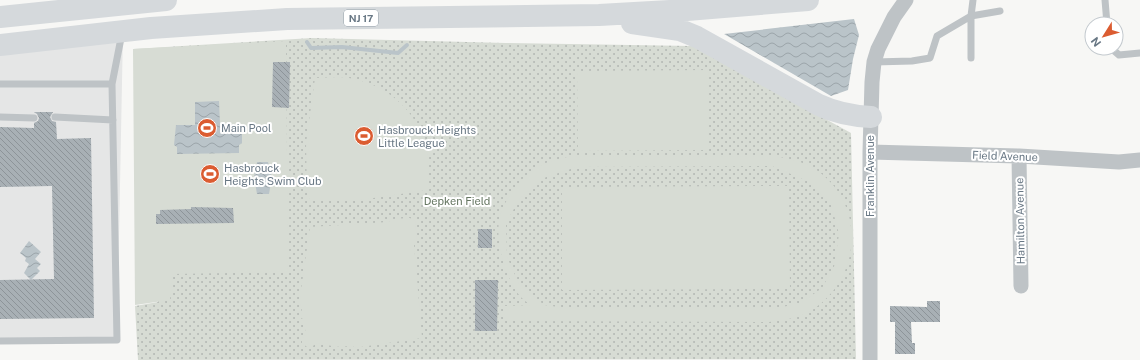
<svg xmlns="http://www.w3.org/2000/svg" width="1140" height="360" viewBox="0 0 1140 360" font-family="'Public Sans',sans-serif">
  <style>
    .built { fill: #e5e6e6 }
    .grass { fill: url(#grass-dots) }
    .pitch { fill: #d7dcd4; fill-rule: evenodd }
    .water { fill: url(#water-waves) }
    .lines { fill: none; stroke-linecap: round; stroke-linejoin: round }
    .stream { stroke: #bac4c9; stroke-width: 4 }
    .building { fill: url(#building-back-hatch) }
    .service { stroke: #bec3c6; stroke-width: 7 }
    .minor { stroke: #bec3c6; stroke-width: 15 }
    .trunk { stroke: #d5d9dc; stroke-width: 22 }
    .labels { text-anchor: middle; stroke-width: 4; stroke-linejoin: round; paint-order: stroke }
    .shield { fill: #fff; stroke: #95a0a9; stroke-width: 1 }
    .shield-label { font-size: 10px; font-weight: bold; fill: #687784 }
    .poi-label { font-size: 11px; fill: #687784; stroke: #fff; text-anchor: start }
    .street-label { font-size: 11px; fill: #687784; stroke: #fff }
    .park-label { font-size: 11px; fill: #667762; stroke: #fff }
  </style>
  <defs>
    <pattern id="grass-dots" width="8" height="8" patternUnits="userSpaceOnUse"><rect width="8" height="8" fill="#d7dcd4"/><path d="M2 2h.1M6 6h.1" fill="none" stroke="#b2b7b2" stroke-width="1.8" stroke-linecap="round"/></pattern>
    <pattern id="water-waves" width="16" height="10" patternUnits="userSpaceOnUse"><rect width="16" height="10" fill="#bac4c9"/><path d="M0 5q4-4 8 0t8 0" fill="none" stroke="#9ba4a9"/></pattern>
    <pattern id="building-back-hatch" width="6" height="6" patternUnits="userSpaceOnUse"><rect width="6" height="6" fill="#a8b0b5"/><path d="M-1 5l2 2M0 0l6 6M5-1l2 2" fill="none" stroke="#8d9499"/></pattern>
  </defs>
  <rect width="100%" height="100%" fill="#f7f7f5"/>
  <path class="built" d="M123 31 117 340 0 341V48Z"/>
  <path class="grass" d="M312 38 506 43 692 46 851 133 856 359 138 360 135 306 158 302 133 49Z"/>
  <path class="pitch" d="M286 41 288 272 173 274 170 300 135 305 133 49Z
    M708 70 709 150 578 151 577 71Z
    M315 78C326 78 338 76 349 78 386 84 417 110 426 147 429 161 428 176 428 190L360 200H310L307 195 306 143Z
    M571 156 780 157C792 160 805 162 815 169 865 202 863 274 815 308 802 318 785 320 769 322L505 321V306L530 305C527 302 522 299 519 295 504 275 492 234 502 210 508 195 520 179 534 169 545 162 558 159 571 156ZM772 166 807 181 831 204 839 234 834 267 822 288 801 303 773 309H573L544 305 519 284 507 257 506 223 520 198 546 177 577 167Z
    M789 186 790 289 562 290V187Z
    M410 218 415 221 417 239 414 244 422 338 354 348 353 346 332 347V346L316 343 311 348 307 347 302 343V339L306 334 303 319 301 318 302 306 299 304 310 227 388 222 393 219Z"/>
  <path class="water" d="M854 19 859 35 853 59 848 90 831 96 724 34Z
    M219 101 220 124H238L239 131 242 134V143L239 145V153L177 154V147L174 145 176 125H195V102Z
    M257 162H268L272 177 269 194H257L254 177Z
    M29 241 41 252 35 259 41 264 37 268 40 271 31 280 24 273 29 264 25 261 26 258 20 253Z"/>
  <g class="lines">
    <path class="stream" d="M307 42 311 48 342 47 398 53 407 45"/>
  </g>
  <path class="building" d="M273 62H290L289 108 272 107Z
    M34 112H53L50 117 52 121 56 122 57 139 91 138 94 318 0 319V280L54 279 52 186 0 187V127L34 128V123L38 121 39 118 37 114Z
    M191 207 233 208 234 223 156 224V214H160V210L191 209Z
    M478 229H492V248H478Z
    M475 280H498L497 331H475Z
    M927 301H940V322H911L912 343H915V354H895V322H890V306L927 307Z"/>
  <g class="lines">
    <path class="service" d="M1105 0 1107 24
      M1111 48 1119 55 1140 53
      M971 58V16L1000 11
      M874 62 912 61 930 58 937 36 971 16 973 0
      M0 84H112L117 340 0 341
      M112 84 122 33
      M0 117 34 118
      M55 117 113 120"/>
    <path class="minor" d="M870 152 1019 156 1119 162 1140 160
      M1019 156 1021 286
      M870 360V152L872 82 874 62 878 49 894 17 906 0"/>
    <path class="trunk" d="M0 17 166 0
      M632 23 680 30 697 37 819 105C836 113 852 116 871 117
      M0 45 151 28 287 19 599 15 687 10 808 0"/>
  </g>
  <defs>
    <symbol id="stadium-disc" viewBox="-11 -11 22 22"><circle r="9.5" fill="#db5c31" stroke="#fff"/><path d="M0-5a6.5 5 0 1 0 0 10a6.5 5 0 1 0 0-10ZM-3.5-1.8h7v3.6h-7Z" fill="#fff"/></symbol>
  </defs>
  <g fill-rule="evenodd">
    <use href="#stadium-disc" x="196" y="117" width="22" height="22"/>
    <use href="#stadium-disc" x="353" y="125" width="22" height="22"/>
    <use href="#stadium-disc" x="199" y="163" width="22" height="22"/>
  </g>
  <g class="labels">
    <rect class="shield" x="344" y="10" width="34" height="16" rx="3"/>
    <g class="shield-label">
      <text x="361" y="22">NJ 17</text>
    </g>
    <g class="poi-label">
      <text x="221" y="132">Main Pool</text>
      <text x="378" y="134">Hasbrouck Heights<tspan x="378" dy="13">Little League</tspan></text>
      <text x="224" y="172">Hasbrouck<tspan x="224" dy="13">Heights Swim Club</tspan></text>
    </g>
    <g class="street-label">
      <text transform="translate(1005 156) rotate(2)" y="4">Field Avenue</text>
      <text transform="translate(870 176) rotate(-90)" y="4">Franklin Avenue</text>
      <text transform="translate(1020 221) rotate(-91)" y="4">Hamilton Avenue</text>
    </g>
    <g class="park-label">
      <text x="457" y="205">Depken Field</text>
    </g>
  </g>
  <g transform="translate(1104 36) rotate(233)"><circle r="19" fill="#ffffff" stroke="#c3c9ce"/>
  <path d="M0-3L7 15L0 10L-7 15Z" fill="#db5c31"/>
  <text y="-6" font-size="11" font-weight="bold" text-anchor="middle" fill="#687784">N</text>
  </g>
</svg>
